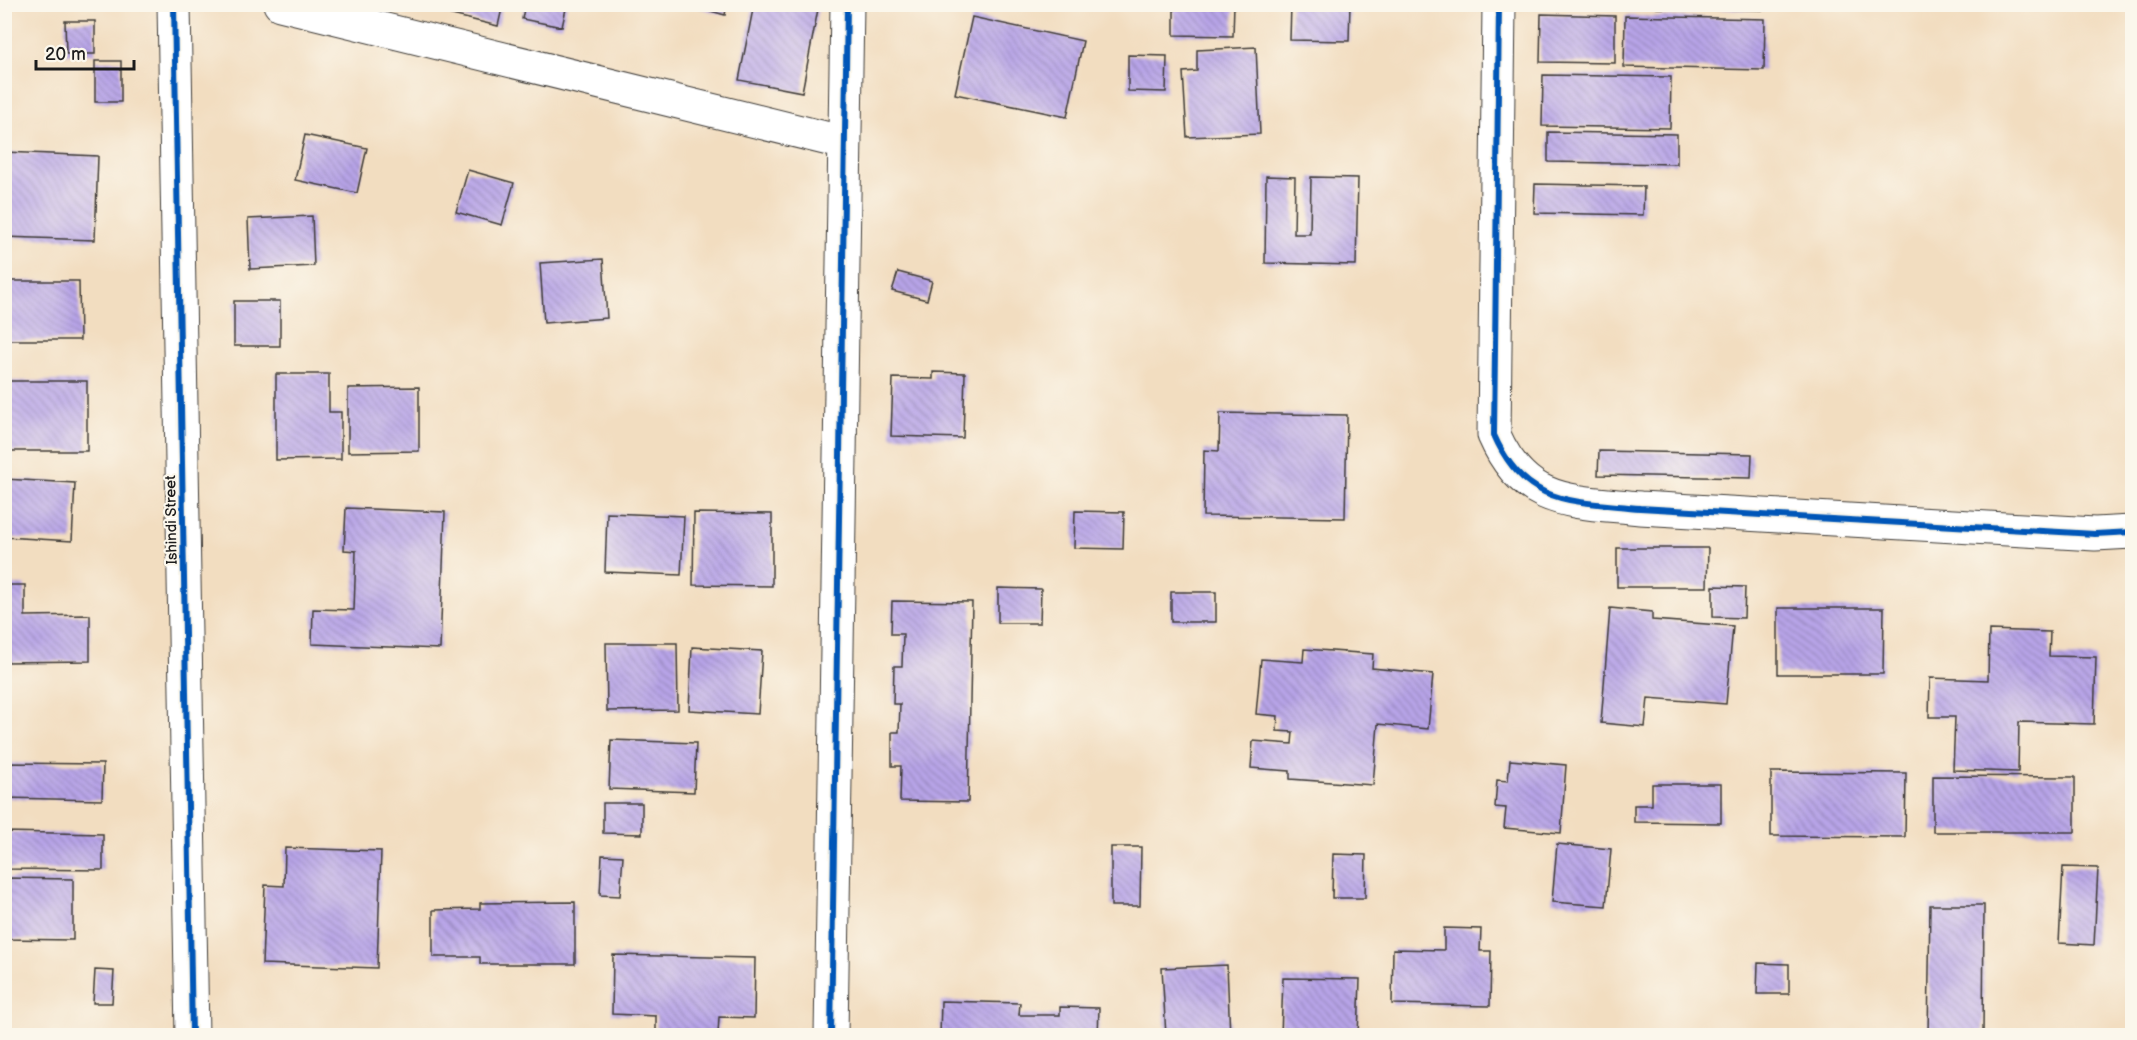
<svg xmlns="http://www.w3.org/2000/svg" width="2137" height="1040" viewBox="0 0 2137 1040" font-family="'Balsamiq Sans',sans-serif">
  <style>
    .building { fill: url(#building-back-hatch) }
    .lines { fill: none; stroke-linecap: round; stroke-linejoin: round }
    .minor-casing { stroke: #3c3935; stroke-width: 35 }
    .minor { stroke: #fff; stroke-width: 33 }
    .cycleway-casing { stroke: #fbf7ec; stroke-width: 10 }
    .cycleway { stroke: #0057b8; stroke-width: 6 }
    .labels { text-anchor: middle; stroke-width: 4.5; stroke-linejoin: round; paint-order: stroke }
    .street-label { font-size: 15px; fill: #1c1c1c; stroke: #fbf7ec }
  </style>
  <defs>
    <pattern id="building-back-hatch" width="6" height="6" patternUnits="userSpaceOnUse" patternTransform="scale(1.5)"><rect width="6" height="6" fill="#b8a4e8"/><path d="M-1 5l2 2M0 0l6 6M5-1l2 2" fill="none" stroke="#9585bb"/></pattern>
  </defs>
  <rect width="100%" height="100%" fill="#fbf7ec"/>
  <filter id="ink" filterUnits="userSpaceOnUse"><feTurbulence type="fractalNoise" baseFrequency=".0167" numOctaves="2"/><feDisplacementMap in="SourceGraphic" scale="12" xChannelSelector="R" yChannelSelector="G"/><feConvolveMatrix kernelMatrix="1 2 1 2 8 2 1 2 1" color-interpolation-filters="sRGB"/></filter>
  <filter id="wash" filterUnits="userSpaceOnUse"><feTurbulence type="fractalNoise" baseFrequency=".008" numOctaves="4" result="noise"/><feDisplacementMap in="SourceGraphic" scale="24" xChannelSelector="R" yChannelSelector="G"/><feGaussianBlur stdDeviation="1.35" result="paint"/><feColorMatrix in="noise" values="0 0 0 0 0 0 0 0 0 0 0 0 0 0 0 0 0 1.4 0 .05"/><feComposite in="paint" operator="in"/></filter>
  <g filter="url(#wash)">
    <rect width="100%" height="100%" fill="#f2ddc0"/>
    <g id="blocks">
      <path class="building" d="M428 4H503L498 26 427 9Z
        M525 4H567L562 27 522 19Z
        M686 4H727L725 15Z
        M754 4H819L802 92 739 80Z
        M1174 4H1234L1233 36 1174 35Z
        M1291 4H1350L1349 41 1290 40Z
        M1658 4H1768L1767 10 1657 8Z
        M1541 14 1615 16V63L1540 62Z
        M1625 16 1765 19 1764 70 1624 67Z
        M972 17 1083 41 1067 117 955 94Z
        M65 21H95V54H66Z
        M1256 47 1260 134 1187 137 1183 72 1197 71V50Z
        M1128 55 1167 56 1166 92 1128 91Z
        M95 61H121V102H95Z
        M1543 75 1671 77 1670 128 1542 126Z
        M1548 132 1677 134V164L1548 162Z
        M305 135 367 148 357 193 295 180Z
        M4 152 98 156 95 240 4 237Z
        M468 170 514 183 502 225 456 212Z
        M1266 176 1295 177 1294 234H1310L1311 177 1358 178 1356 265 1265 263Z
        M1535 184 1644 186 1643 215 1534 213Z
        M312 216 314 266 250 269 248 219Z
        M603 259 607 318 544 323 540 263Z
        M898 272 932 281 927 300 892 291Z
        M4 281H79L80 340H4Z
        M234 301H280V346H234Z
        M933 372 965 373 963 438 891 436 893 378 933 379Z
        M276 374H329V412H341V459L276 460Z
        M4 381H87V451H4Z
        M419 387V451L348 452V388Z
        M1220 413 1347 415 1345 518 1203 516 1204 450 1219 451Z
        M1599 451 1752 454 1751 478 1598 475Z
        M4 479 75 483 72 541 4 537Z
        M346 508 445 512 440 649 312 644 313 609 354 610 356 551 344 550Z
        M1075 511 1124 512 1123 549 1074 548Z
        M607 513 684 516 681 575 605 572Z
        M694 513 772 514V586L693 585Z
        M1617 548H1708L1707 587H1617Z
        M4 585H25V616L90 615V661L4 662Z
        M1713 586 1745 587 1744 618 1713 617Z
        M998 588 1041 589 1040 623H998Z
        M1171 592H1216V622H1171Z
        M892 601 972 602 968 802 900 801 901 766H892V732H899L900 704H893L894 666H902L903 634H891Z
        M1610 608 1652 612V620L1733 626 1726 704 1648 698 1645 727 1601 723Z
        M1778 608H1884L1883 674H1778Z
        M1989 630 2050 632 2049 656 2096 657 2094 724 2019 722 2018 772 1953 770 1955 717H1929L1930 678 1988 680Z
        M606 643H677L678 710 607 711Z
        M692 647 762 651 758 714 689 710Z
        M1304 649 1373 654 1372 668 1433 674 1428 729 1378 724 1373 785 1290 779V771L1251 768 1253 741 1292 744 1293 732 1277 731 1278 716 1256 714 1261 659 1303 662Z
        M611 740 696 743 694 792 609 789Z
        M1510 760 1566 765 1561 833 1504 828 1506 808 1495 807 1497 780 1508 781Z
        M4 763 103 764 102 800 4 798Z
        M1771 772 1906 773 1905 837 1771 836Z
        M1933 776 2075 777V832H1933Z
        M1652 784H1721V823L1634 822V805H1652Z
        M603 803H642V834L603 833Z
        M4 832 103 834V870L4 869Z
        M1557 844 1611 849 1606 906 1552 902Z
        M1111 847H1141L1140 906H1111Z
        M285 848 381 851 377 968 262 964 265 885 284 886Z
        M1333 854 1366 855 1365 898H1332Z
        M602 855 623 856 620 896 600 895Z
        M2063 867 2098 868 2094 945 2059 943Z
        M4 878 73 879V940L4 939Z
        M575 902V964H480V957H433V910L480 909V903Z
        M1930 905H1984L1983 1036H1928Z
        M1444 928 1481 929 1480 951H1491L1490 1006 1392 1004 1393 949 1444 950Z
        M613 955 755 958 754 1018 719 1017 718 1034 656 1033V1016L612 1014Z
        M1758 963 1789 964V994H1757Z
        M1227 965 1230 1036H1166L1162 968Z
        M95 970 114 971 112 1003H93Z
        M1283 978 1360 979 1358 1036H1281Z
        M941 1001 1020 1003 1019 1015H1060V1007L1099 1008 1098 1036H940Z"/>
    </g>
  </g>
  <g filter="url(#ink)">
    <use href="#blocks" fill-opacity="0" stroke="#3c3935" stroke-width="1.5"/>
    <g class="lines">
      <defs>
        <path id="minor" d="M174 4 192 1036
          M280 4 845 143
          M1499 4 1494 435C1525 506 1572 501 1640 508L2095 534 2132 532
          M831 1036 847 4"/>
      </defs>
      <use href="#minor" class="minor-casing"/>
      <use href="#minor" class="minor"/>
      <defs>
        <path id="cycleway" d="M174 4 192 1036
          M1499 4 1494 435C1525 506 1572 501 1640 508L2095 534 2132 532
          M831 1036 847 4"/>
      </defs>
      <use href="#cycleway" class="cycleway-casing"/>
      <use href="#cycleway" class="cycleway"/>
    </g>
  </g>
  <g class="labels">
    <g class="street-label">
      <text transform="translate(171 520) rotate(-91)" y="5">Ishindi Street</text>
    </g>
  </g>
  <rect width="2137" height="1040" fill="none" stroke="#fbf7ec" stroke-width="24"/>
  <path d="M36 60v9h98v-9" fill="none" stroke="#1c1c1c" stroke-width="3"/>
  <text x="45" y="60" font-size="18" fill="#1c1c1c" stroke="#fbf7ec" stroke-width="4.5" paint-order="stroke">20 m</text>
</svg>
